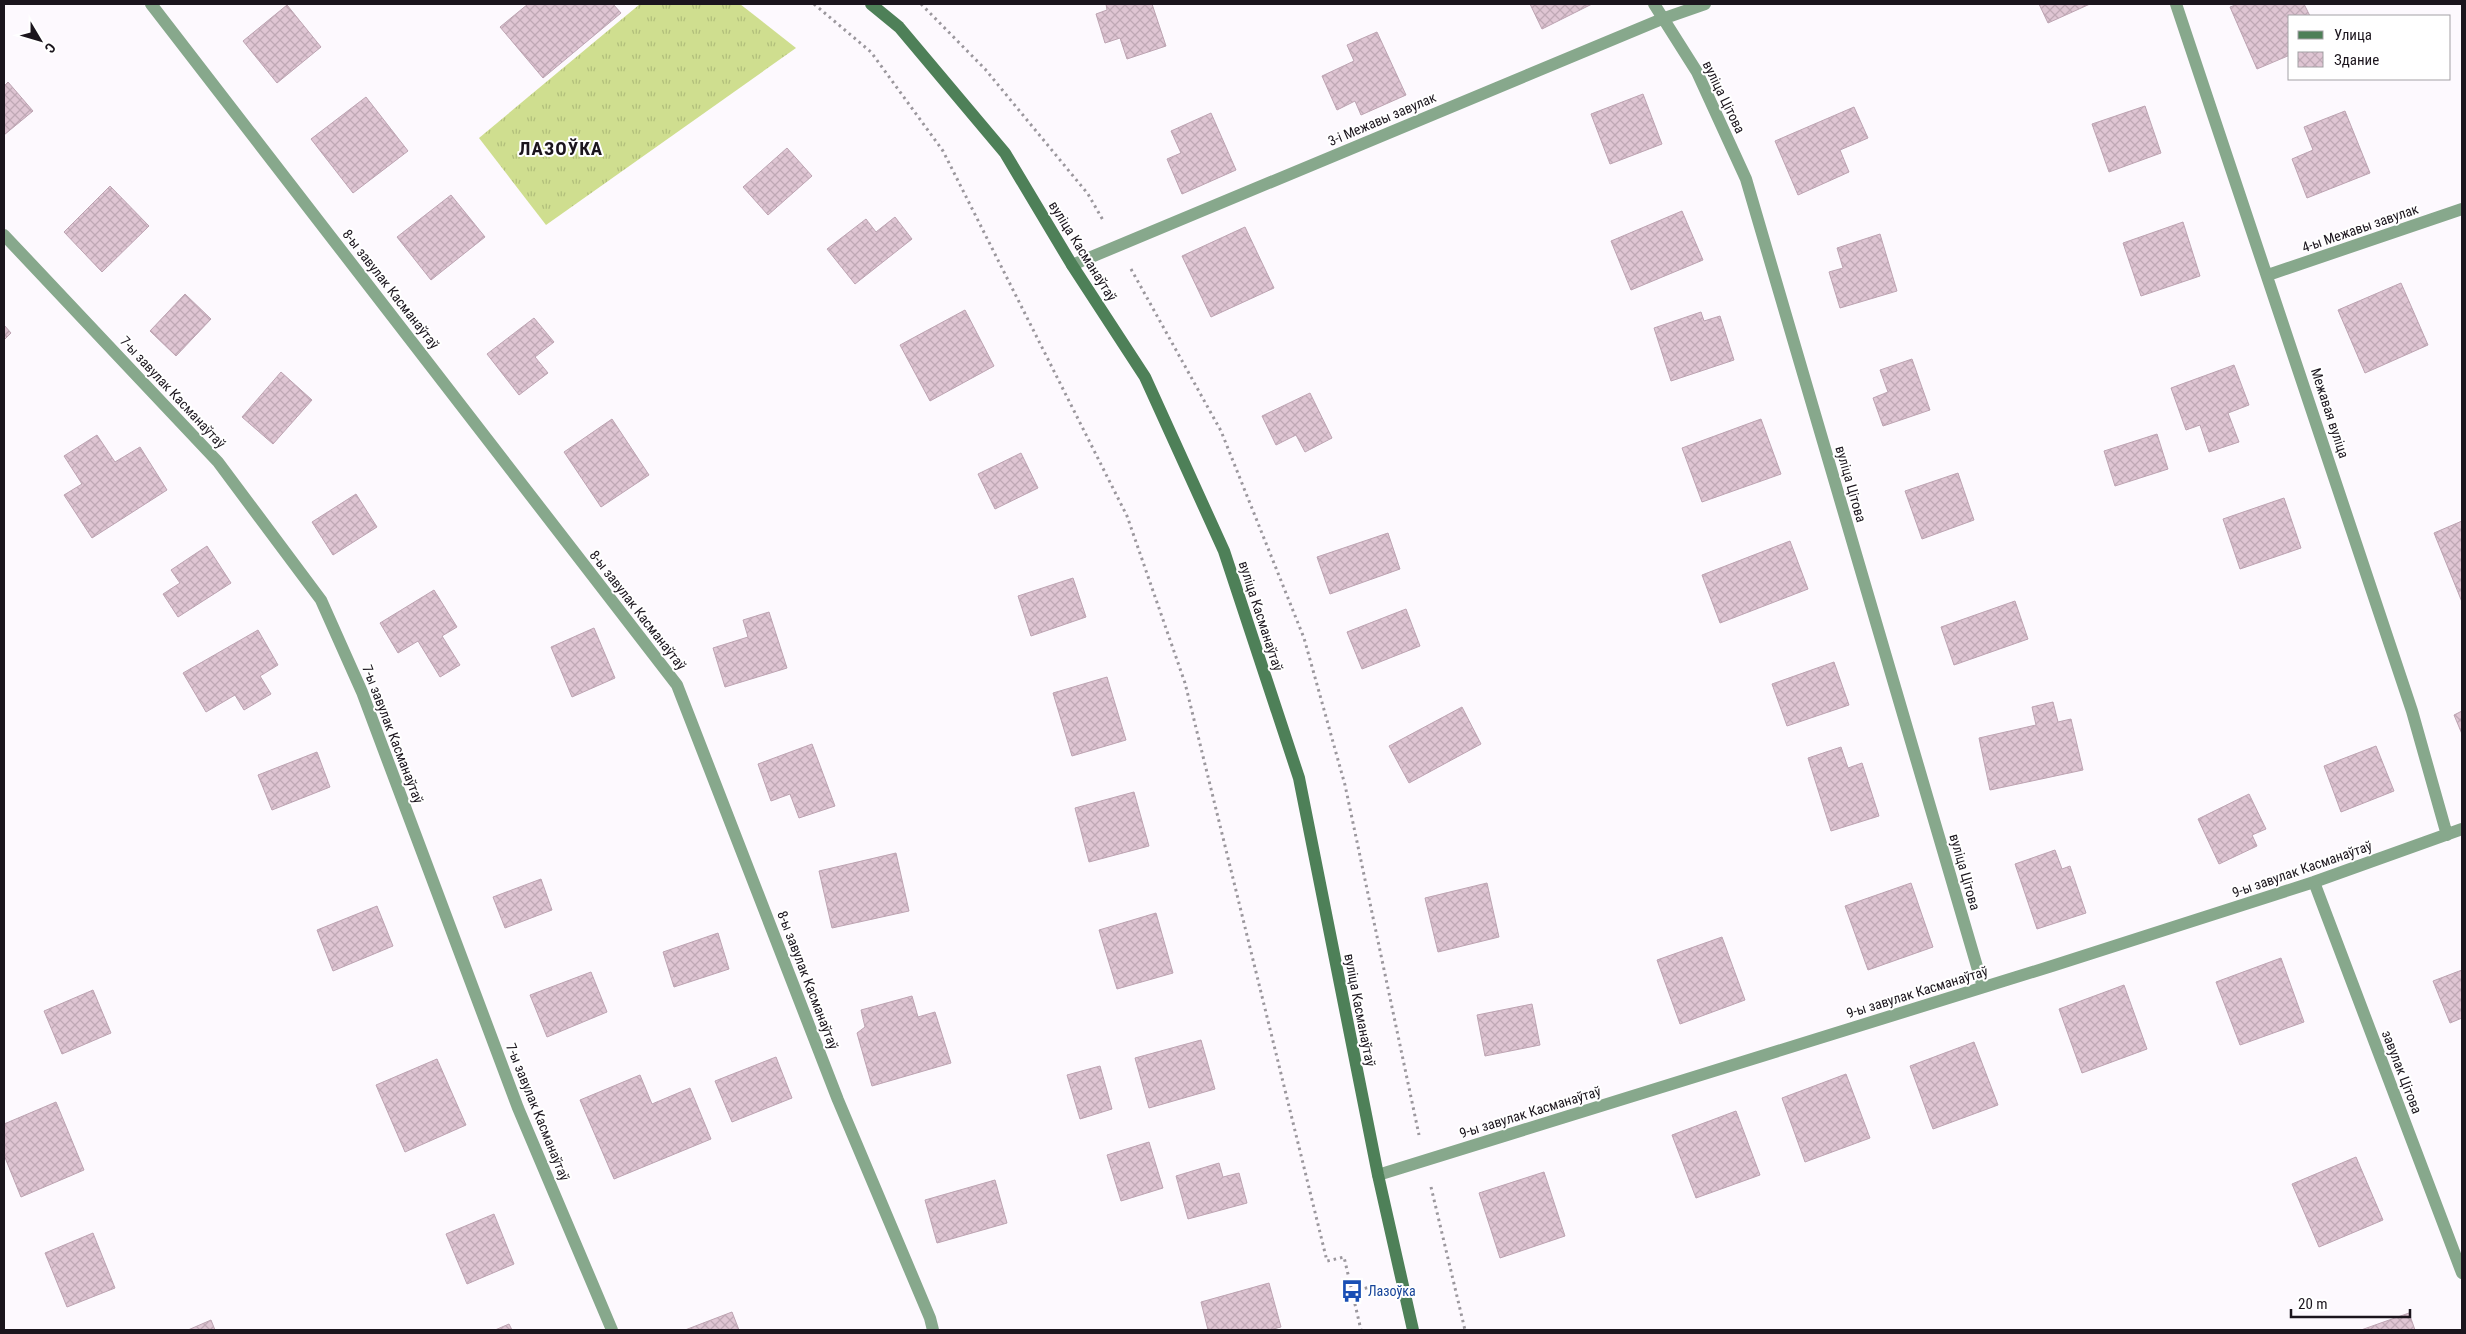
<svg xmlns="http://www.w3.org/2000/svg" width="2466" height="1334" viewBox="0 0 2466 1334" font-family="'Roboto Condensed',sans-serif">
  <style>
    .grass { fill: url(#grass-tufts) }
    .building { fill: url(#building-cross-hatch); stroke: #bda4b2 }
    .lines { fill: none; stroke-linecap: round; stroke-linejoin: round }
    .path { stroke: #9b979d; stroke-width: 3; stroke-dasharray: 2.5 4; stroke-linecap: butt }
    .street { stroke: #87a88c; stroke-width: 12 }
    .secondary { stroke: #4e8058; stroke-width: 12 }
    .labels { text-anchor: middle; stroke-width: 4; stroke-linejoin: round; paint-order: stroke }
    .street-label { font-size: 14px; fill: #1b151d; stroke: #fff }
    .transit-label { font-size: 14px; fill: #164399; stroke: #fff; text-anchor: start }
    .district-label { font-size: 19px; font-weight: bold; letter-spacing: 1px; fill: #1b151d; stroke: #fff }
  </style>
  <defs>
    <pattern id="grass-tufts" width="24" height="20" patternUnits="userSpaceOnUse" patternTransform="scale(1.25)"><rect width="24" height="20" fill="#cfde8f"/><path d="M3 7l-1-3M5 7V3M7 7l1-3M15 17l-1-3M17 17v-4M19 17l1-3" fill="none" stroke="#b1be7b"/></pattern>
    <pattern id="building-cross-hatch" width="8" height="8" patternUnits="userSpaceOnUse" patternTransform="scale(1.25)"><rect width="8" height="8" fill="#dfc5d3"/><path d="M0 0l8 8M0 8l8-8" fill="none" stroke="#bfa8b5"/></pattern>
  </defs>
  <rect width="100%" height="100%" fill="#fdf9fe"/>
  <path class="grass" d="M640 4H740L796 48 546 225 479 138Z"/>
  <path class="building" d="M528 4H613L621 13 543 78 500 27Z
    M1106 4H1152L1166 46 1127 59 1120 38 1105 43 1096 14 1107 10Z
    M1530 4H1592L1542 29Z
    M2039 4H2090L2048 23Z
    M2238 4H2304L2310 16H2290V55L2257 69 2230 7Z
    M287 5 321 47 277 83 243 41Z
    M1377 32 1406 95 1361 115 1355 101 1337 110 1322 76 1354 61 1347 45Z
    M8 82 33 111 4 135V86Z
    M1643 94 1662 144 1610 164 1591 114Z
    M366 97 408 151 353 193 311 139Z
    M2145 106 2161 153 2109 172 2092 124Z
    M1854 107 1868 138 1840 150 1849 172 1798 195 1775 141Z
    M2345 111 2370 173 2307 198 2292 159 2313 150 2304 127Z
    M1211 113 1236 170 1182 194 1167 159 1181 153 1171 131Z
    M787 148 812 176 768 215 743 187Z
    M110 186 149 226 102 272 64 232Z
    M451 195 485 237 431 280 397 237Z
    M1682 211 1703 260 1631 290 1611 241Z
    M895 217 912 239 855 284 827 249 866 219 876 232Z
    M2183 222 2200 276 2141 296 2123 243Z
    M1245 227 1274 288 1211 317 1182 256Z
    M1880 234 1897 291 1840 308 1829 272 1843 268 1837 248Z
    M2401 283 2428 345 2365 373 2338 310Z
    M185 294 211 319 176 356 150 331Z
    M965 310 994 366 930 401 900 345Z
    M1701 312 1704 321 1720 316 1734 360 1671 381 1654 328Z
    M534 318 554 342 535 357 548 373 519 395 487 354Z
    M4 325 11 333 4 340Z
    M1912 359 1930 410 1883 426 1873 398 1888 392 1880 370Z
    M2234 365 2249 405 2228 413 2239 442 2209 452 2200 425 2186 430 2171 388Z
    M281 372 312 400 273 444 242 417Z
    M1310 393 1332 438 1305 452 1296 435 1276 445 1262 416Z
    M612 419 649 475 601 507 564 452Z
    M1761 419 1781 474 1702 502 1682 448Z
    M2157 434 2168 469 2115 486 2104 451Z
    M97 435 115 462 140 447 167 490 92 538 64 495 82 484 64 456Z
    M1021 453 1038 488 995 509 978 474Z
    M1958 473 1974 520 1922 539 1905 491Z
    M356 494 377 527 333 555 312 522Z
    M2284 498 2301 548 2240 569 2223 519Z
    M2462 521V602L2434 533Z
    M1388 533 1400 569 1330 594 1317 557Z
    M1790 541 1808 589 1720 623 1702 575Z
    M207 546 231 583 178 617 163 594 180 583 171 570Z
    M1073 578 1086 617 1031 636 1018 596Z
    M434 590 457 627 442 636 460 665 440 677 418 641 398 653 380 623Z
    M2015 601 2028 639 1954 665 1941 627Z
    M1406 609 1420 646 1362 669 1347 632Z
    M769 612 787 668 725 687 713 648 748 637 743 620Z
    M594 628 615 678 572 697 551 647Z
    M258 630 278 665 260 676 271 694 244 710 235 695 206 712 183 673Z
    M1834 662 1849 705 1787 726 1772 684Z
    M1107 677 1126 740 1072 756 1053 693Z
    M2053 702 2058 722 2071 719 2083 770 1990 790 1979 738 2036 725 2032 707Z
    M1462 707 1481 744 1409 783 1389 746Z
    M2462 711V734L2454 715Z
    M812 744 835 806 799 818 790 794 771 801 758 764Z
    M2376 746 2394 791 2341 812 2324 766Z
    M1841 747 1848 768 1862 763 1879 816 1831 831 1808 758Z
    M317 752 330 787 272 810 258 775Z
    M1134 792 1149 846 1089 862 1075 808Z
    M2249 794 2266 829 2252 835 2257 846 2219 864 2198 819Z
    M2055 850 2062 869 2070 866 2086 913 2037 929 2015 864Z
    M896 853 909 911 832 928 819 871Z
    M541 879 552 910 505 928 493 897Z
    M1487 883 1499 937 1438 952 1425 898Z
    M1911 883 1933 947 1868 970 1845 906Z
    M377 906 393 946 333 971 317 930Z
    M1156 913 1173 973 1117 989 1099 930Z
    M718 933 729 969 674 987 663 952Z
    M1722 937 1745 1000 1680 1024 1657 960Z
    M2281 958 2304 1022 2240 1045 2216 982Z
    M2462 970V1018L2450 1023 2433 981Z
    M591 972 607 1012 547 1037 530 995Z
    M2124 985 2147 1049 2082 1073 2059 1009Z
    M93 990 111 1033 62 1054 44 1011Z
    M912 996 918 1017 935 1012 951 1063 872 1086 857 1033 865 1027 861 1010Z
    M1532 1004 1540 1045 1485 1056 1477 1015Z
    M1201 1040 1215 1089 1149 1108 1135 1058Z
    M1974 1042 1998 1105 1933 1129 1910 1066Z
    M776 1057 792 1098 732 1122 715 1081Z
    M437 1059 466 1125 405 1152 376 1085Z
    M1100 1066 1112 1109 1080 1119 1067 1075Z
    M1846 1074 1870 1138 1805 1162 1782 1098Z
    M640 1075 652 1104 690 1088 711 1139 614 1179 580 1100Z
    M56 1102 84 1170 21 1197 4 1155V1124Z
    M1736 1111 1760 1175 1696 1198 1672 1135Z
    M1149 1142 1163 1188 1121 1201 1107 1155Z
    M2356 1157 2383 1220 2319 1247 2292 1184Z
    M1219 1163 1223 1177 1239 1173 1247 1203 1188 1219 1176 1176Z
    M1544 1172 1565 1236 1500 1258 1479 1193Z
    M995 1180 1007 1223 937 1243 925 1200Z
    M494 1214 514 1264 467 1284 446 1234Z
    M93 1233 115 1288 67 1307 45 1253Z
    M1269 1283 1281 1327 1269 1330H1208L1201 1302Z
    M732 1312 739 1330H685Z
    M2409 1313 2415 1330H2361Z
    M211 1320 215 1330H188Z
    M509 1324 512 1330H495Z"/>
  <g class="lines">
    <path class="path" d="M814 4 871 52 943 151 1127 516 1185 683 1327 1261 1344 1257 1361 1330
      M921 4 985 69 1088 194 1104 222
      M1131 269 1221 431 1304 638 1345 785 1419 1135
      M1431 1187 1465 1330
      M1352 1291 1376 1286"/>
    <path class="street" d="M151 4 677 685 838 1100 930 1318 933 1330
      M1654 4 1697 72 1746 179 1983 987
      M2176 4 2412 711 2447 835
      M4 235 218 462 321 600 362 692 518 1108 612 1330
      M1072 265 1662 19 1705 4
      M2268 275 2462 209
      M2314 882 2462 1273
      M1378 1175 2052 966 2314 882 2462 829"/>
    <path class="secondary" d="M871 4 899 27 1005 153 1072 265 1145 377 1224 551 1299 778 1378 1175 1413 1330"/>
  </g>
  <defs>
    <symbol id="bus-bare" viewBox="-9 -9 18 18"><path d="M-5-6H5V4H4V6H2V4H-2V6H-4V4H-5ZM-3.5-4V0h7V-4ZM-3.5 1.2v1.5H-2V1.2ZM2 1.2v1.5H3.5V1.2Z" fill="#1a4fb4" stroke="#fff" stroke-width="2.5" paint-order="stroke"/></symbol>
  </defs>
  <g fill-rule="evenodd">
    <use href="#bus-bare" x="1336" y="1275" width="32" height="32"/>
  </g>
  <g class="labels">
    <g class="street-label">
      <text transform="translate(1724 97) rotate(64)" y="5">вуліца Цітова</text>
      <text transform="translate(1382 119) rotate(-23)" y="5">3-і Межавы завулак</text>
      <text transform="translate(2360 228) rotate(-19)" y="5">4-ы Межавы завулак</text>
      <text transform="translate(1083 251) rotate(58)" y="5">вуліца Касманаўтаў</text>
      <text transform="translate(391 289) rotate(52)" y="5">8-ы завулак Касманаўтаў</text>
      <text transform="translate(173 392) rotate(47)" y="5">7-ы завулак Касманаўтаў</text>
      <text transform="translate(2330 413) rotate(72)" y="5">Межавая вуліца</text>
      <text transform="translate(1851 484) rotate(74)" y="5">вуліца Цітова</text>
      <text transform="translate(638 610) rotate(52)" y="5">8-ы завулак Касманаўтаў</text>
      <text transform="translate(1261 616) rotate(72)" y="5">вуліца Касманаўтаў</text>
      <text transform="translate(393 734) rotate(69)" y="5">7-ы завулак Касманаўтаў</text>
      <text transform="translate(2302 869) rotate(-19)" y="5">9-ы завулак Касманаўтаў</text>
      <text transform="translate(1965 872) rotate(74)" y="5">вуліца Цітова</text>
      <text transform="translate(808 980) rotate(69)" y="5">8-ы завулак Касманаўтаў</text>
      <text transform="translate(1917 992) rotate(-17)" y="5">9-ы завулак Касманаўтаў</text>
      <text transform="translate(1360 1010) rotate(79)" y="5">вуліца Касманаўтаў</text>
      <text transform="translate(2402 1072) rotate(69)" y="5">завулак Цітова</text>
      <text transform="translate(538 1112) rotate(68)" y="5">7-ы завулак Касманаўтаў</text>
      <text transform="translate(1530 1112) rotate(-17)" y="5">9-ы завулак Касманаўтаў</text>
    </g>
    <g class="transit-label">
      <text x="1368" y="1296">Лазоўка</text>
    </g>
    <g class="district-label">
      <text x="561" y="155">ЛАЗОЎКА</text>
    </g>
  </g>
  <rect width="2466" height="1334" fill="none" stroke="#1b151d" stroke-width="10"/>
  <rect x="2288" y="15" width="162" height="65" fill="#ffffff" stroke="#a4a1a5"/>
  <rect x="2298" y="31" width="25" height="8" fill="#4e8058" stroke="#a4a1a5"/>
  <text x="2334" y="40" font-size="15" fill="#1b151d">Улица</text>
  <rect x="2298" y="52" width="25" height="15" fill="url(#building-cross-hatch)" stroke="#a4a1a5"/>
  <text x="2334" y="65" font-size="15" fill="#1b151d">Здание</text>
  <g transform="translate(40 40) rotate(128)" stroke="#ffffff" stroke-width="4" paint-order="stroke">
  <path d="M0-4L9 19L0 12L-9 19Z" fill="#1b151d"/>
  <text y="-8" font-size="14" font-weight="bold" text-anchor="middle" fill="#1b151d">С</text>
  </g>
  <path d="M2291 1309v8h119v-8" fill="none" stroke="#1b151d" stroke-width="2.5"/>
  <text x="2298" y="1309" font-size="15" fill="#1b151d" stroke="#ffffff" stroke-width="4" paint-order="stroke">20 m</text>
</svg>
